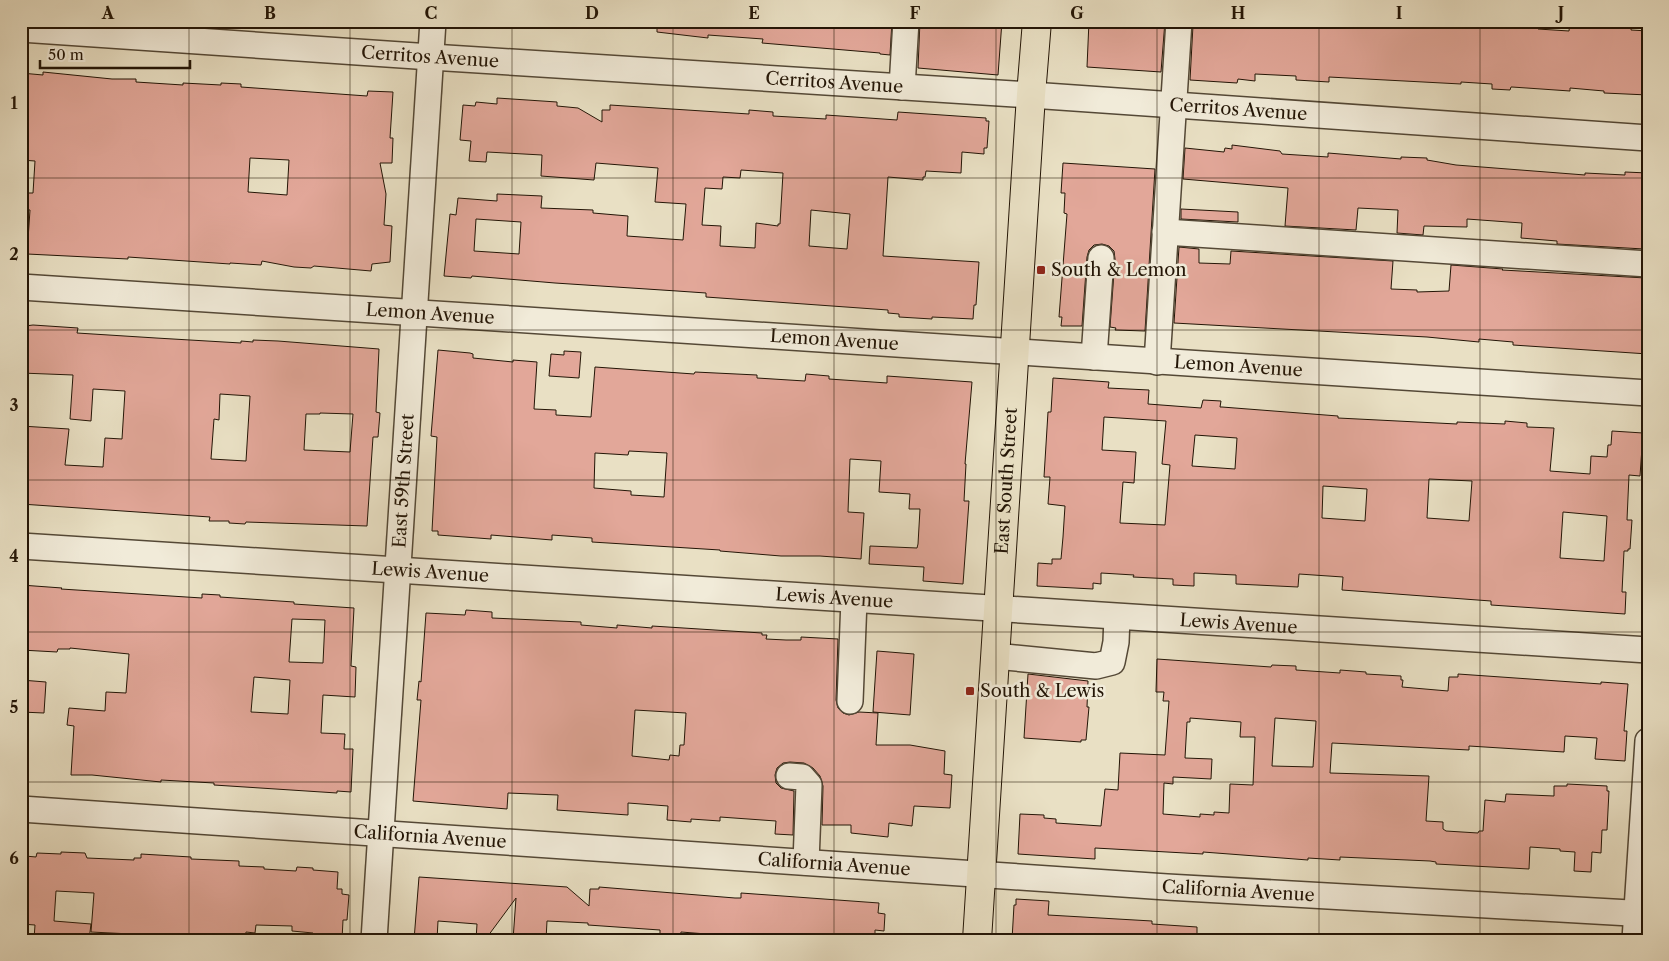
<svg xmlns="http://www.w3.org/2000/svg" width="1669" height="961" viewBox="0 0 1669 961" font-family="'Libre Caslon Text',serif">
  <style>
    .building { fill: #e2a799; stroke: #231506; fill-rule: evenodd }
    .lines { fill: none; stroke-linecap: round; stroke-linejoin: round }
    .minor-casing { stroke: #544836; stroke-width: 28 }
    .major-casing { stroke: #231506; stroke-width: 30 }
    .minor { stroke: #f1ebd9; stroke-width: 25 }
    .major { stroke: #e9e0c4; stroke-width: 28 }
    .grid { fill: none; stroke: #231506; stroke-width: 1; stroke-opacity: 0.55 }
    .poi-dot { fill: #8f2418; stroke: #f1ebd9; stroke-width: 2 }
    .labels { text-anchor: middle; stroke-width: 5; stroke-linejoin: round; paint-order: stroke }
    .street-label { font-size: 18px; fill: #231506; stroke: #f1ebd9 }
    .poi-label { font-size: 18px; fill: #231506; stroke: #f1ebd9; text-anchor: start }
    .neatline { fill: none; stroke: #231506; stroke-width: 2 }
    .grid-label { font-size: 16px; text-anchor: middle; font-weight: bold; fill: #231506 }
  </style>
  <rect width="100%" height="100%" fill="#e9e0c4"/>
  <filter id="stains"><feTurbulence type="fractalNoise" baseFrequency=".004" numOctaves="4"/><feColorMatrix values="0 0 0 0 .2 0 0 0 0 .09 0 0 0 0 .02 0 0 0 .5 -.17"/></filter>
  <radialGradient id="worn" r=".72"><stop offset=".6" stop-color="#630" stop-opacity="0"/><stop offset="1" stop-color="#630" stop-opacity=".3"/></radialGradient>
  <path class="building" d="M657 21H892L890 55 880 54V53L762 43 763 39 708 35V38L657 32Z
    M920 21H1002L998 75 918 68Z
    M1089 21H1165L1161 72 1087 67Z
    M1228 21H1259L1258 23 1300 25V21H1538V29L1569 31 1570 21 1613 24 1614 21H1632L1631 30 1648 31V95L1604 93V91L1570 88V91L1512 87H1511L1510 90 1492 89V84L1461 82V84L1329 77V82L1296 80V76L1255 74V81L1238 79 1237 83 1190 80 1193 25 1228 27Z
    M43 72 112 79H136V82L183 85V83L221 85V83L241 84V87L367 96 368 91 393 92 390 138H393L392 163H380L386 194 384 225 392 226 390 262 372 264 371 271 314 266 311 268 294 267 262 261 261 265 230 263V264L128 257V259L27 254 30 210 21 209V193H33L35 161 21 160V73L43 75ZM250 158 289 160 287 195 248 192Z
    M497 98 557 102V106L578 108 602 122V110H610V105L749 114V110L773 112V116L826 119V115L897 120 898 112 986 118V121H989L987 148H984V154L962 152 961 173 926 171 925 177H923V180L888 177 883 256 979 262 976 305H974L973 319 932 317V319L899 317V314L888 313V310L706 297V293L677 291 555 283 472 276 471 278 444 276 450 214 456 215 458 198 497 201V194L542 196 541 208 593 210V213L628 216 627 236 683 240 686 204 655 202 658 168 596 163 594 180 541 176 542 155 487 152 486 162 469 161 471 141 460 140 463 105 475 106 476 102 497 104ZM741 170 783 173 780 224H778V226L756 223 755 248 720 246 721 226 702 225 705 188 722 189 723 177 740 178ZM811 210 850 214 847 249 809 246ZM476 219 521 222 519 254 474 251Z
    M1232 145 1280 151 1282 154 1328 157V153L1401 159V157L1427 158V160L1456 165 1585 175V173L1625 175V172L1648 173V216L1646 218 1644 249 1557 244V241L1521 238 1522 223 1467 219V227L1424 226 1423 235 1397 233 1398 210 1358 208 1356 230 1285 226 1288 188 1183 179 1185 148 1224 152 1225 148 1232 149Z
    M1063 163 1155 169 1145 331 1115 330 1116 328 1110 327 1115 259 1114 251 1109 246 1102 244 1094 245 1089 250 1087 257 1082 326H1061L1062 317H1059L1067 214 1064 213 1065 193H1061Z
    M1181 209 1238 212V222L1181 219Z
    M1179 247 1199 249V263L1230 264 1231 251 1393 261 1391 289 1417 290V292L1449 291 1451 265 1503 269 1502 270 1646 278 1643 321H1648V354L1513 345V342L1479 339V342L1427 337 1174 323Z
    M33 325 78 328 77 333 156 338 241 343V341L253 342V340L278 341 379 349 376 412 380 413 378 437H373L367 526 246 522 245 524 229 523V521H209L210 517 21 504V426L69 429 65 465 103 467 105 438 122 439 125 391 93 389 91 421 70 419 73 375 21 373V332H25V326ZM220 394 250 396 246 461 211 459 214 419 219 420ZM320 413 353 414 350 452 304 450 306 414H320Z
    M438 350 470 353 473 354V358L513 362V360L537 362 534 409 556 410V415L591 417 595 367 694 374 695 372 757 375V378L805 381 806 374 829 376V379L887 383V376L972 382 965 464H966L964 501H969L963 584 923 581 924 567 869 564 870 546 917 548 918 544 920 509H909L910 494 879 492 881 461 850 459 848 512 864 513 861 559 820 556H781L720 551V550L592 542V538L552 535V540L491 535V539L438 535V531H432L437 437 431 436ZM629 451 667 453 664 497 631 495V491L594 488 595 453 628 455Z
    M564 351 581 352 579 378 549 376 551 354 564 355Z
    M1053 378 1109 382 1108 388 1149 390 1148 404 1201 408 1203 400 1221 401 1220 407H1222L1338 416V418L1457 424V422L1505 424V421L1527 423V427L1554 428 1550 471 1590 474 1591 456 1607 457 1608 445H1611L1612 431 1643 433 1640 476 1629 475 1627 520H1632L1630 549H1628V551H1624L1622 592H1626L1625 614 1491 605V601L1342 590 1343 577 1299 574 1298 587 1236 584V575L1194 573V586L1173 585V579L1133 577 1134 575 1101 573V584L1093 583V589L1037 586 1038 563 1052 564V559H1061L1063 537 1065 506 1048 504 1050 477H1044L1048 412H1051ZM1104 417 1166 421 1162 464 1170 465 1165 525 1120 523 1123 482 1134 483 1136 452 1102 450ZM1195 435 1237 438 1235 469 1192 466ZM1429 479 1472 481 1469 521 1427 518ZM1323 486 1367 489 1365 521 1322 518ZM1563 512 1607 516 1604 561 1560 558Z
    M21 585 62 588 61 589 202 598V594L220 595V597L294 602V604L354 608 351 666 356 667 355 697 323 695 321 733 345 734 344 749H353L351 792 337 791V793L214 785V783L161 780V782L92 775H71L74 726 67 725 69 708 105 711 106 692 126 693 129 654 70 648V649H58L57 652 21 650ZM292 619 325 620 323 663 289 662ZM254 677 290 680 288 714 251 712Z
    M466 610 492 612V618L581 622V625L617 628V625L652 628V626L762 633V635H767L766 639 786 640H801V637L838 639 836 700 838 708 843 713 849 715 859 712 878 713 876 745H910L945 751 944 774 952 775 950 808 914 806 912 826 889 823 888 837 851 833V825H822L823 786 820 776 813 768 804 763 790 762 783 763 777 768 775 775 776 783 781 788 794 791 793 835 775 834 776 821 720 817V821L691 819V822L667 820 668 806 628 803V815L557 810 558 795 508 793 507 809 413 801 421 700H417L419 681 421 682 426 613 465 615ZM635 710 686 713 684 745H680L679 756 670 755 669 760 632 756Z
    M877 651 914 654 910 715 873 712Z
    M1157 659 1271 667 1272 665 1296 666V670L1340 673V670L1366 672V674L1401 676V680H1403L1402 687 1448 691 1449 677H1458V674L1601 684V682L1628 684 1624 731H1627L1625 761 1595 759 1597 738 1565 736 1564 752 1469 746V750L1332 743 1330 773 1429 776 1426 821 1443 822V829L1446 831 1478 833 1479 831H1483L1485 800 1505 802 1506 794 1554 796V786H1567V784L1607 786V791H1609L1607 830H1602L1601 853 1592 852 1591 872 1574 871 1575 852 1560 851V849L1530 847 1529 869 1436 864V862L1430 861 1340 857V860L1308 858V860L1203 852V854L1095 848V859L1018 854 1020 814 1044 815V818L1056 819V823L1101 826 1105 789 1118 790 1120 753 1165 755 1169 701H1163L1164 692H1156ZM1190 718 1241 722 1240 737H1255L1253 785 1230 784 1229 813 1214 812V815L1200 814V817L1163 814 1164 783 1173 784V777L1211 779 1212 759 1185 758 1187 722H1190ZM1275 718 1316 721 1313 767 1272 766Z
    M1028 674 1088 681 1087 707H1089L1086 740H1081V742L1024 738Z
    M21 680 46 682 44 713 21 712Z
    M61 852 85 853 87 858 134 860V858H141V854L191 857V859L239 861V866L264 867V869L296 871 297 867 313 868V870L338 872 337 889H342V894L349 895 347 920H343L342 940H312L313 933 292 931V926L256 925 255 933 246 932 245 940H130L131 934 91 932 94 893 56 891 54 921 91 924 89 940 34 939 35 925 21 924 25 856 36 857 37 853 61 854Z
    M419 877 567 887 589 906 590 889H599V887L735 898H741V893L879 903 878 913 885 914 884 931 875 930V940H797L759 937V940H732V936L681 932 680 940H660V930L588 925V923L547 921 546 940H513L516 898 485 940H476L477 924 438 921 437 940H414Z
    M1016 899 1049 901 1048 915 1152 921V924L1197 927V940H1012L1014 905H1016Z"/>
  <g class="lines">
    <defs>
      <g id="minor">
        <path id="s1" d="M21 29 431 57 1031 95 1648 138"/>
        <path d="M902 87 906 21"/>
        <path d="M1165 232 1648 264"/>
        <path id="s2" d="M21 287 1648 393"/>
        <path d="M1094 357 1101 258"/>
        <path d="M1157 362 1179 21"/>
        <path id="s3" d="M21 546 1648 650"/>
        <path d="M995 656 1096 666 1112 662 1116 642 1117 617"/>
        <path d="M850 701 854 600"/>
        <path d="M789 776 802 777 809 785 806 862"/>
        <path id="s4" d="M21 809 1167 887 1648 914"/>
        <path id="s5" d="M374 940 433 21"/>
        <path d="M1635 940 1648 741"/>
      </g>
      <g id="major">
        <path id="s6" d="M977 940 1031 95 1037 21"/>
      </g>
    </defs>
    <use href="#minor" class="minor-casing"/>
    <use href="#major" class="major-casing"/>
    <use href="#minor" class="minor"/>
    <use href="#major" class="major"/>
  </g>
  <path class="grid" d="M189 21V940M350 21V940M512 21V940M673 21V940M834 21V940M996 21V940M1157 21V940M1319 21V940M1480 21V940M21 178H1648M21 330H1648M21 480H1648M21 632H1648M21 782H1648"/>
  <g class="poi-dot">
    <rect x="1036" y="265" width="10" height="10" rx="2.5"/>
    <rect x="965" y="686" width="10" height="10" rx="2.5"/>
  </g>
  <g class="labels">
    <g class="street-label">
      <text dy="6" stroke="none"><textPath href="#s1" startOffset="410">Cerritos Avenue</textPath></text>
      <text dy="6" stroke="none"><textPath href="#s1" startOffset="815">Cerritos Avenue</textPath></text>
      <text dy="6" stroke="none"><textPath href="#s1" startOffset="1220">Cerritos Avenue</textPath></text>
      <text dy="6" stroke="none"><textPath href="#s2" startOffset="410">Lemon Avenue</textPath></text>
      <text dy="6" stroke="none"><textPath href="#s2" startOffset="815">Lemon Avenue</textPath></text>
      <text dy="6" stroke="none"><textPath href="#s2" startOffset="1220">Lemon Avenue</textPath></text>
      <text dy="6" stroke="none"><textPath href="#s5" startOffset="460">East 59th Street</textPath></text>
      <text dy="6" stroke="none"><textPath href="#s6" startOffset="460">East South Street</textPath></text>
      <text dy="6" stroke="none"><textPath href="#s3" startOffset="410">Lewis Avenue</textPath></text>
      <text dy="6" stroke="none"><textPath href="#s3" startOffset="815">Lewis Avenue</textPath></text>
      <text dy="6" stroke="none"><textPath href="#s3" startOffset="1220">Lewis Avenue</textPath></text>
      <text dy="6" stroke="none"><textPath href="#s4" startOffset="410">California Avenue</textPath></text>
      <text dy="6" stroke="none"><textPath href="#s4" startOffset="815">California Avenue</textPath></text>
      <text dy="6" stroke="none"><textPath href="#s4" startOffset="1220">California Avenue</textPath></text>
    </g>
    <g class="poi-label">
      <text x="1051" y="276">South &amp; Lemon</text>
      <text x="980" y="697">South &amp; Lewis</text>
    </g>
  </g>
  <rect width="1669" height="961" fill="none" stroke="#e9e0c4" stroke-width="55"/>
  <path d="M40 60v8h150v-8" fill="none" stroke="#231506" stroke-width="2.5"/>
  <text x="48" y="60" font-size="15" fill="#231506" stroke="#f1ebd9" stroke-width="4" paint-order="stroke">50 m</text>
  <rect x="28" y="28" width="1614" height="906" class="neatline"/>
  <g class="grid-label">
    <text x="108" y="19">A</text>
    <text x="270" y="19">B</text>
    <text x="431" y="19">C</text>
    <text x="592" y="19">D</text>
    <text x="754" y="19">E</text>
    <text x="915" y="19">F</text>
    <text x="1077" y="19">G</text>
    <text x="1238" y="19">H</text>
    <text x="1399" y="19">I</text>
    <text x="1561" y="19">J</text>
    <text x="14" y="109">1</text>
    <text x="14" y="260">2</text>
    <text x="14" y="411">3</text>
    <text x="14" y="562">4</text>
    <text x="14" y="713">5</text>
    <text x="14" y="864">6</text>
  </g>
  <rect width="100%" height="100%" filter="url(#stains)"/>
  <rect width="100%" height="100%" fill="url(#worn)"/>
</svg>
